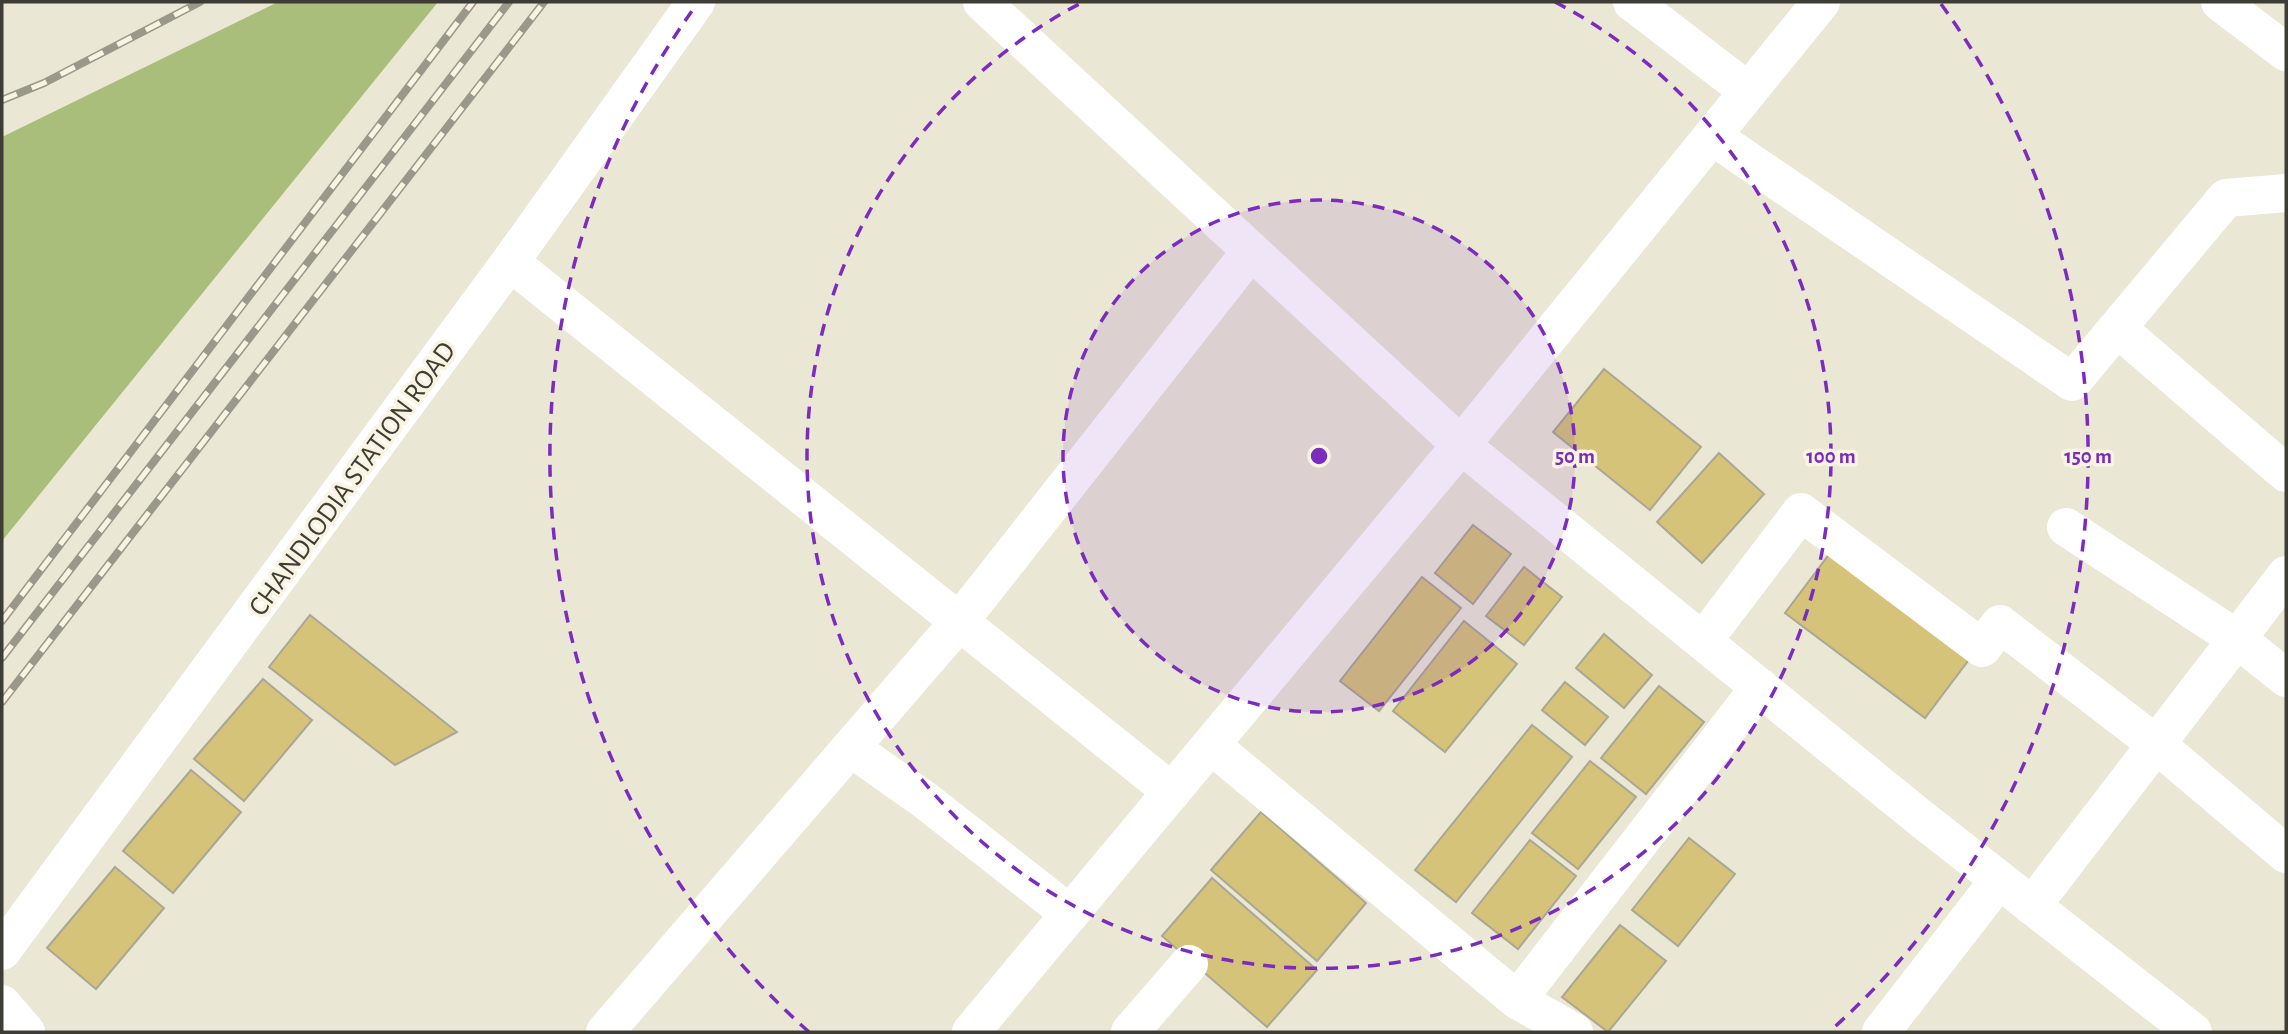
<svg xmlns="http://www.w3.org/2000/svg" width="2288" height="1034" viewBox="0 0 2288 1034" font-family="'Alegreya Sans',sans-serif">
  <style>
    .green { fill: #a9be7b }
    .building { fill: #d4c378; stroke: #aaa795; stroke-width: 2 }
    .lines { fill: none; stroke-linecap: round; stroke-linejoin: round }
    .minor { stroke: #fff; stroke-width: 38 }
    .tertiary { stroke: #fff; stroke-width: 38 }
    .rail-casing { stroke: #9a988b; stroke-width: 8 }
    .rail { stroke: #f8f4e1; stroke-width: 5; stroke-dasharray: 16; stroke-linecap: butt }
    .ring { fill: none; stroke: #7b2cbf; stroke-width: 3.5; stroke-dasharray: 12 9 }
    .labels { text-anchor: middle; stroke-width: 7; stroke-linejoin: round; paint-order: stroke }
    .street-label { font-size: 28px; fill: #3d3c35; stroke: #f8f4e1 }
    .centre { fill: #7b2cbf; stroke: #f8f4e1; stroke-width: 3.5 }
    .ring-label { font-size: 21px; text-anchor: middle; font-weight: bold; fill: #7b2cbf; stroke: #f8f4e1; stroke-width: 7; stroke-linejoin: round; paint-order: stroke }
  </style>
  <rect width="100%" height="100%" fill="#eae7d4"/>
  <path class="green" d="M278 2H438L2 541V137Z"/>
  <path class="building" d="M1604 369 1701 447 1650 510 1553 432Z
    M1719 453 1764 494 1702 563 1657 522Z
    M1473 525 1511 554 1473 604 1435 573Z
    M1833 549 1974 653 1925 718 1785 613Z
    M1524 567 1562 597 1524 645 1486 616Z
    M1422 577 1461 608 1379 711 1340 681Z
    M310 615 457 732 395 765 269 667Z
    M1464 621 1517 664 1445 752 1393 711Z
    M1604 634 1652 675 1624 708 1576 668Z
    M263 679 312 720 244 801 194 759Z
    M1565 682 1608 717 1585 745 1542 710Z
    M1659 686 1704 722 1646 794 1601 758Z
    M1532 725 1572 757 1456 902 1415 870Z
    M1590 761 1636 797 1578 869 1532 833Z
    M191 770 241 812 173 893 123 851Z
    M1261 812 1366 903 1317 961 1211 870Z
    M1689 838 1735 874 1678 946 1632 910Z
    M1530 840 1576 876 1518 949 1472 913Z
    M115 867 164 908 96 989 47 948Z
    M1212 878 1317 970 1267 1027 1162 936Z
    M1620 925 1666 961 1608 1032 1562 997Z"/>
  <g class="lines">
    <path class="minor" d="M1632 2 1748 91
      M2220 2 2286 52
      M1712 136 2072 382 2226 198 2286 193
      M510 262 1172 792
      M2117 328 2286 473
      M2066 527 2237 639 2286 678
      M1703 641 1801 512 1982 648 2000 624 2156 744 2286 854
      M1211 745 1517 1000 1760 687
      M851 748 926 801 1070 914
      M2032 906 2286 575
      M1517 1000 1574 1032
      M2 1004 26 1032
      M605 1032 959 622 1251 251
      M1130 1032 1189 964
      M1881 1032 1999 880"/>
    <path class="tertiary" d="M982 2 1461 445 1918 816 2193 1032
      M2 951 510 262 696 2
      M971 1032 1461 445 1821 2"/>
    <defs>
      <path id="rail" d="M2 100 44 83 200 2
        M2 621 473 2
        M2 658 509 2
        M2 702 544 2"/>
    </defs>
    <use href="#rail" class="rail-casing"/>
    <use href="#rail" class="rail"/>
  </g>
  <circle cx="1319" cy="456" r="256" fill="#7b2cbf" fill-opacity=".12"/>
  <g class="ring">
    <circle cx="1319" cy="456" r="256"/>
    <path d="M1555 2A512 512 0 1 1 1083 2"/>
    <path d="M809 1032A769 769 0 0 1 697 4M1941 4A769 769 0 0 1 1829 1032"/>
  </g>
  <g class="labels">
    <g class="street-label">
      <text transform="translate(351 478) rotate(-54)" y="10">CHANDLODIA STATION ROAD</text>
    </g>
  </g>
  <circle cx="1319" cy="456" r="10" class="centre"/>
  <g class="ring-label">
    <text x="1575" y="463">50 m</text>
    <text x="1831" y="463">100 m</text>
    <text x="2088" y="463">150 m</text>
  </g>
  <rect width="2288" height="1034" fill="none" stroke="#3d3c35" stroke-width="7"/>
</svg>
